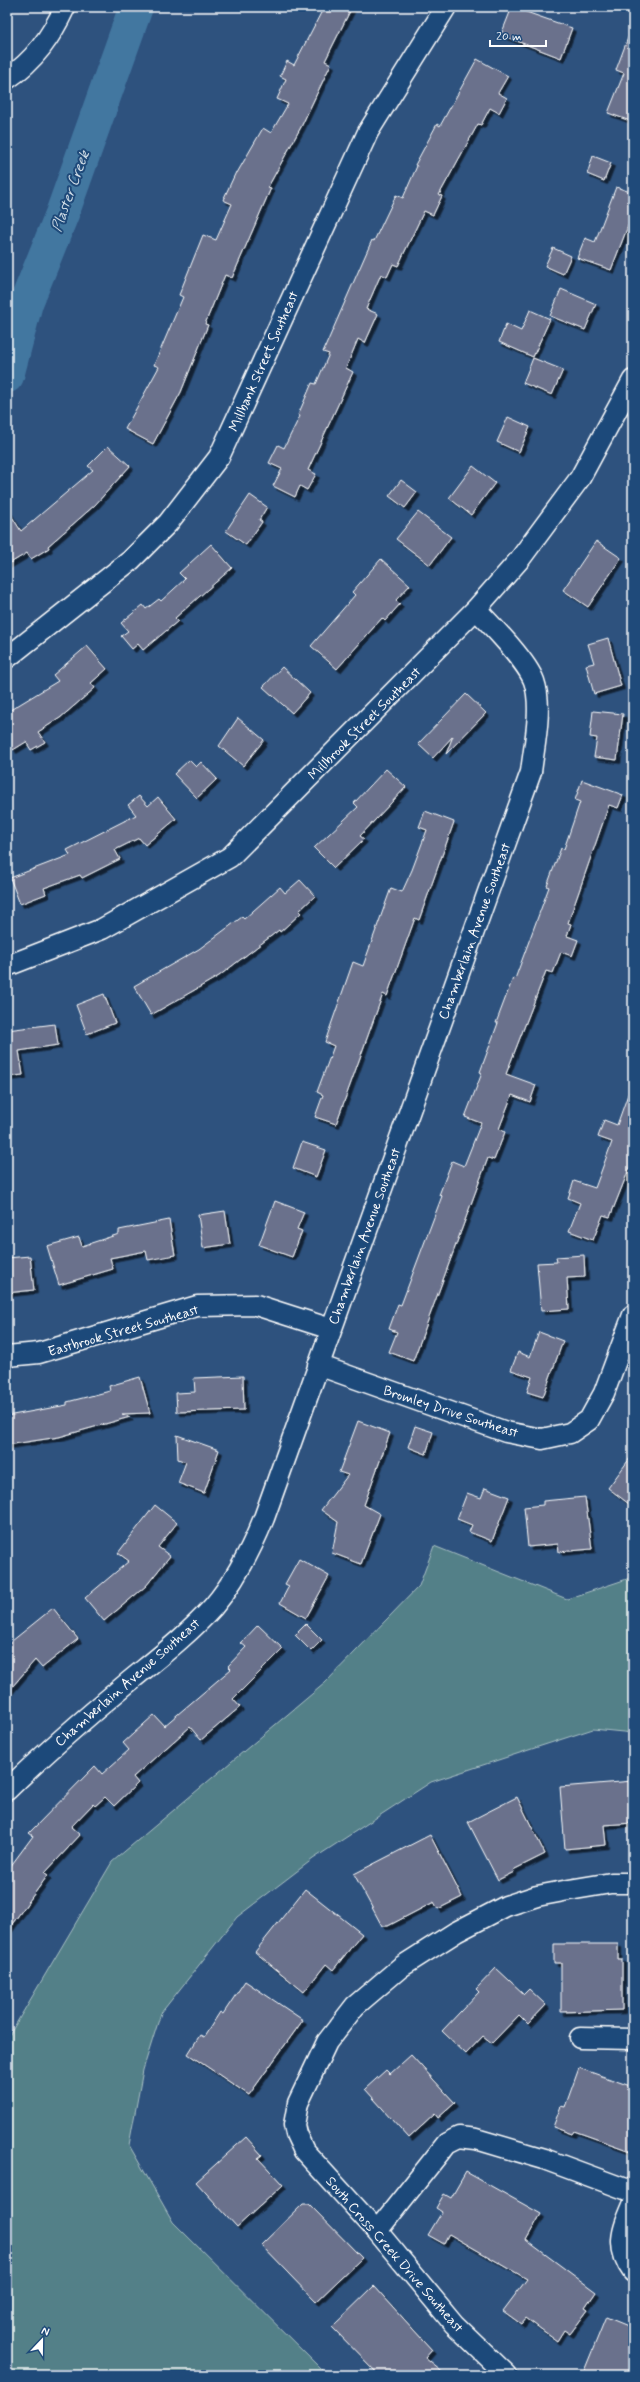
<svg xmlns="http://www.w3.org/2000/svg" width="640" height="2382" viewBox="0 0 640 2382" font-family="Mynerve,sans-serif">
  <style>
    .green { fill: #538088; stroke: #a9c0c4 }
    .lines { fill: none; stroke-linecap: round; stroke-linejoin: round }
    .river { stroke: #4377a0; stroke-width: 34 }
    .building { fill: #6a718c; stroke: #fff; filter: url(#shadow) }
    .minor-casing { stroke: #fff; stroke-width: 23 }
    .minor { stroke: #1f4a7a; stroke-width: 20 }
    .labels { text-anchor: middle; stroke-width: 4; stroke-linejoin: round; paint-order: stroke }
    .street-label { font-size: 14px; fill: #fff; stroke: #1f4a7a }
    .water-label { font-size: 15px; font-style: italic; fill: #d0dde7; stroke: #1f4a7a }
  </style>
  <defs>
    <filter id="shadow"><feDropShadow dx="3.5" dy="3.5" stdDeviation="0" flood-color="#0009"/></filter>
  </defs>
  <rect width="100%" height="100%" fill="#2e527e"/>
  <filter id="ink" filterUnits="userSpaceOnUse"><feTurbulence type="fractalNoise" baseFrequency=".025" numOctaves="2"/><feDisplacementMap in="SourceGraphic" scale="8" xChannelSelector="R" yChannelSelector="G"/><feConvolveMatrix kernelMatrix="1 2 1 2 8 2 1 2 1" color-interpolation-filters="sRGB"/></filter>
  <g filter="url(#ink)">
    <path class="green" d="M434 1546 567 1599 633 1577V1733L593 1729 431 1782 313 1859 237 1917 161 2013 143 2070 129 2145 173 2222 327 2375H7V2039L112 1862 325 1683 419 1586Z"/>
    <g class="lines">
      <path class="river" d="M7 376 26 303 62 214 136 7"/>
    </g>
    <path class="building" d="M324 7H352L325 61 331 64 301 127 268 187 271 188 232 278 225 275 205 324 208 325 181 392 153 444 125 429 159 367 154 365 183 297 179 295 203 235 216 240 232 204 223 200 236 172 237 173 263 128 271 133 288 104 277 99 286 79 280 76 287 61 294 65Z
      M512 7 572 28 561 58 501 35Z
      M632 27 633 28V122L608 113 624 73 616 70Z
      M477 59 508 76 498 93 507 98 499 113 490 108 481 125 478 124 439 195 442 196 433 215 424 211 398 266 393 264 387 277 381 274 366 309 378 314 365 343 358 339 346 368 353 372 308 470 316 474 307 490 300 486 295 497 273 486 282 469 269 463 278 445 284 448 300 416 298 415 312 383 316 384 329 354 323 352 372 240 374 241 396 195 403 198 417 166 415 165 437 124 440 126Z
      M593 156 611 163 604 181 587 174Z
      M616 187 633 193V213L611 270 577 258 585 238 595 242Z
      M553 248 571 256 563 274 545 266Z
      M561 289 596 304 585 330 550 316Z
      M530 310 550 319 533 357 499 342 506 324 521 331Z
      M533 358 563 370 552 395 523 383Z
      M508 417 530 427 519 452 497 442Z
      M108 446 130 466 95 505 48 546 49 548 31 559 27 553 7 565V509L21 531 93 470 88 466Z
      M473 466 495 483 471 515 449 498Z
      M401 480 417 492 405 508 389 496Z
      M250 495 267 507 259 520 262 522 246 545 226 531Z
      M418 512 451 537 430 565 396 539Z
      M596 541 621 558 588 607 563 590Z
      M211 544 232 568 175 618 178 621 143 650 138 644 132 649 121 636 128 631 121 623 143 605 146 609 159 599 161 601 185 579 179 573Z
      M381 559 410 585 396 600 400 604 385 621 382 618 337 669 311 646 355 595 352 592Z
      M608 638 621 686 594 694 586 665 594 663 588 644Z
      M87 646 107 669 91 683 95 688 60 718 38 732 45 742 31 750 26 742 13 750 7 740V712L58 681 53 675Z
      M282 667 310 693 292 713 263 687Z
      M466 694 486 713 446 754 453 736 433 758 418 744Z
      M593 711 623 714 617 760 594 757 597 738 590 737Z
      M238 718 264 740 243 766 219 746Z
      M189 760 196 767 201 762 217 779 197 798 174 774Z
      M386 769 406 787 360 836 364 839 334 868 314 848 358 807 354 803Z
      M582 780 623 795 618 808 609 805 568 923 571 924 567 936 578 940 572 956 561 952 553 973 546 971 506 1074 536 1085 530 1102 512 1095 499 1129 505 1132 494 1160 488 1158 413 1361 389 1352 397 1332 389 1329 398 1304 401 1305 442 1196 439 1195 452 1161 464 1166 481 1123 465 1117 482 1073 480 1072 498 1023H496L513 978 515 979 549 887 547 886 561 848 564 849 580 802 575 800Z
      M139 796 148 806 158 797 176 819 145 845 139 838 115 850 120 859 82 878 80 875 44 888 46 894 20 904 10 878 70 855 67 850 136 815 128 805Z
      M425 811 454 822 419 920 415 918 387 996 383 994 336 1124 315 1117 323 1095 317 1092 334 1046 325 1042 353 962 363 966 391 888 402 892 412 870 427 830 419 827Z
      M300 880 315 896 299 911 301 913 280 932 279 930 219 976 151 1015 134 986 199 949 242 917 244 919 280 887 285 893Z
      M104 994 115 1023 87 1034 76 1005Z
      M55 1024 58 1045 19 1051 23 1075 7 1077V1030Z
      M631 1086 633 1159 610 1217 603 1215 593 1240 569 1231 580 1203 568 1198 574 1181 595 1188 612 1142 598 1137 604 1120 617 1125Z
      M302 1142 326 1150 316 1177 293 1168Z
      M275 1201 304 1212 297 1229 302 1231 292 1257 259 1245Z
      M225 1211 230 1244 203 1248 198 1215Z
      M169 1220 175 1255 148 1260 146 1251 110 1258 113 1269 59 1285 47 1246 79 1237 82 1246 119 1234V1230Z
      M584 1255 585 1277 567 1278 569 1309 541 1311 537 1263 557 1262 556 1257Z
      M30 1256 34 1290 7 1293V1258Z
      M539 1332 563 1341 543 1397 527 1392 532 1377 511 1370 518 1352 530 1357Z
      M243 1376 244 1410 177 1412 176 1393 195 1392 194 1378Z
      M140 1377 150 1413 122 1414 130 1417 59 1437 7 1445V1416L67 1405V1402L110 1391 109 1386Z
      M358 1421 390 1433 364 1505 380 1514 361 1564 332 1553 338 1522 321 1510 348 1475 339 1472Z
      M415 1426 433 1432 426 1454 408 1447Z
      M177 1435 219 1450 204 1493 178 1483 186 1462 178 1459Z
      M633 1454V1507L608 1488Z
      M485 1488 509 1497 492 1541 469 1532 472 1525 457 1519 467 1493 481 1498Z
      M585 1497 592 1549 559 1552 558 1544 528 1547 524 1507 543 1505V1501Z
      M155 1505 177 1523 158 1547 170 1556 146 1586 104 1621 85 1598 129 1561 118 1553Z
      M299 1559 329 1576 306 1618 280 1603 289 1586 285 1584Z
      M53 1608 78 1639 42 1668 35 1660 7 1693V1645Z
      M306 1624 322 1640 311 1651 295 1635Z
      M258 1625 283 1649 233 1699 240 1707 201 1740 190 1727 133 1777 138 1783 114 1806 105 1797 95 1806 93 1804 71 1827 80 1835 45 1873 48 1875 7 1931V1871L33 1836 29 1833 95 1766 102 1774 129 1750 123 1743 154 1715 164 1726 231 1669 228 1666 246 1647 241 1643Z
      M633 1781V1823L604 1825 606 1845 565 1849 560 1787Z
      M517 1797 545 1854 513 1870 514 1872 498 1880 468 1822Z
      M430 1835 462 1897 438 1909 434 1902 388 1926H382L354 1874Z
      M305 1889 362 1934 333 1970 326 1964 304 1992 255 1952Z
      M554 1944H618V1959H622V2010L561 2012V1963H554Z
      M496 1968 524 1994 529 1989 546 2005 528 2024 519 2015 492 2043 483 2036 466 2054 442 2031 479 1992 476 1989Z
      M245 1981 303 2020 249 2095 188 2054 200 2035 204 2037 220 2012 223 2014Z
      M411 2055 455 2103 438 2118 435 2114 409 2138 365 2089 386 2070 390 2074Z
      M579 2068 633 2087V2152L574 2131 572 2134 553 2127 561 2106 565 2107Z
      M246 2137 262 2155 258 2158 283 2185 237 2227 196 2182Z
      M466 2172 541 2214 526 2240 596 2292 585 2308 588 2310 570 2334 564 2330 557 2341 526 2318 521 2324 503 2311 527 2279 449 2234 444 2244 428 2235 442 2212 436 2208 444 2194 451 2198Z
      M303 2204H309L362 2258 316 2302 261 2245Z
      M374 2286 432 2350 425 2358 446 2375H379L332 2327Z
      M606 2317 633 2328V2375H593L584 2371Z"/>
    <g class="lines">
      <defs>
        <path id="minor" d="M7 79C34 61 51 37 65 7
          M7 658 131 560 168 523 219 457 368 132 446 7
          M7 966 102 929 230 857 476 609 520 559 580 478 633 380
          M7 1356 39 1353 197 1306 256 1305 331 1329
          M318 1365 506 1432 542 1439 570 1433 589 1420 604 1393 633 1315
          M7 1790C45 1753 84 1719 125 1685 155 1660 187 1636 213 1607 235 1581 251 1550 264 1518L531 772C534 746 543 707 534 681 526 660 492 626 476 609
          M580 2038 633 2039
          M633 2205C622 2231 615 2247 633 2272
          M377 2231 447 2143 459 2137 476 2139 544 2159 633 2192
          M507 2375 454 2324 377 2231 304 2151 296 2134 294 2125 298 2103 327 2042 355 2006 401 1967 456 1932 506 1906 537 1896 569 1890 611 1883H633"/>
      </defs>
      <use href="#minor" class="minor-casing"/>
      <use href="#minor" class="minor"/>
    </g>
  </g>
  <g class="labels">
    <g class="street-label">
      <text transform="translate(263 361) rotate(-66)" y="5">Millbank Street Southeast</text>
      <text transform="translate(364 723) rotate(-45)" y="5">Millbrook Street Southeast</text>
      <text transform="translate(474 931) rotate(-70)" y="5">Chamberlain Avenue Southeast</text>
      <text transform="translate(364 1236) rotate(-70)" y="5">Chamberlain Avenue Southeast</text>
      <text transform="translate(123 1330) rotate(-16)" y="5">Eastbrook Street Southeast</text>
      <text transform="translate(451 1411) rotate(18)" y="5">Bromley Drive Southeast</text>
      <text transform="translate(127 1682) rotate(-41)" y="5">Chamberlain Avenue Southeast</text>
      <text transform="translate(395 2254) rotate(49)" y="5">South Cross Creek Drive Southeast</text>
    </g>
    <g class="water-label">
      <text transform="translate(70 191) rotate(-70)" y="5">Plaster Creek</text>
    </g>
  </g>
  <rect width="640" height="2382" fill="none" stroke="#1f4a7a" stroke-width="24"/>
  <rect x="12" y="12" width="616" height="2358" fill="none" stroke="#fff" stroke-width="1.5" filter="url(#ink)"/>
  <g transform="translate(42 2340) rotate(22)" stroke="#1f4a7a" stroke-width="3" paint-order="stroke">
  <path d="M0-3L7 15L0 10L-7 15Z" fill="#ffffff"/>
  <text y="-6" font-size="11" font-weight="bold" text-anchor="middle" fill="#ffffff">N</text>
  </g>
  <path d="M490 40v6h56v-6" fill="none" stroke="#ffffff" stroke-width="2"/>
  <text x="496" y="40" font-size="12" fill="#ffffff" stroke="#1f4a7a" stroke-width="3" paint-order="stroke">20 m</text>
</svg>
